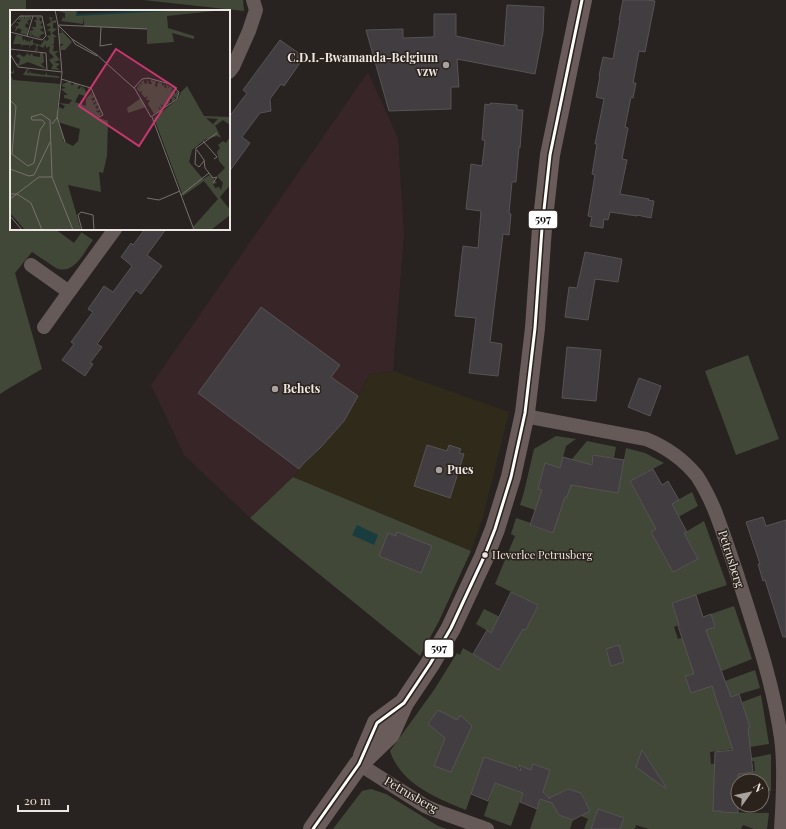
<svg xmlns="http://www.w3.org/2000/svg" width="786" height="829" viewBox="0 0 786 829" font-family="'Playfair Display',serif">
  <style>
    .commercial { fill: #302a1b }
    .industrial { fill: #372527 }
    .green { fill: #424838 }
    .water { fill: #193c3f }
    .building { fill: #423d40; stroke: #575354 }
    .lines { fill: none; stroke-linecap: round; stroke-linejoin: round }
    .street { stroke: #655a58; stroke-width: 14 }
    .secondary { stroke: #695c5a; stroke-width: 20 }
    .bus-1-casing { stroke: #2b221c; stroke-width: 6 }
    .bus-1 { stroke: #fff; stroke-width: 3 }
    .poi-dot { fill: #a8a29f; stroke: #2b221c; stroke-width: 1.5 }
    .bus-dot { fill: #ede7e3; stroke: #2b221c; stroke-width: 1.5 }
    .labels { text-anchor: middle; stroke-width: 3; stroke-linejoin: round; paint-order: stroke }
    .bus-label { font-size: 11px; fill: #ede7e3; stroke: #2b221c; text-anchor: start }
    .poi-label { font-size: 12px; font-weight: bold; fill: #ede7e3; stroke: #2b221c; text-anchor: start }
    .street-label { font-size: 12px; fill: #ede7e3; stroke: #2b221c }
    .inset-river { fill: none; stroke: #193c3f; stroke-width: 2 }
    .inset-road { fill: none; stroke: #77716e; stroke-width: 1 }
    .view { fill: #c8376f; fill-opacity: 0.15; stroke: #c8376f; stroke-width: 2 }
    .inset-edge { fill: none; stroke: #ede7e3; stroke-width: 2 }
    .line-badge { stroke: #2b221c; stroke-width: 1.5 }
    .pale-badge-label { font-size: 11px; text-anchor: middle; font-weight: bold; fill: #111 }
  </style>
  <rect width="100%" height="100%" fill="#282320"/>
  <path class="commercial" d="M393 371 509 412 483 517 471 551 293 477 304 463 321 447 358 396 370 374Z"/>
  <path class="industrial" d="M368 72 398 138 404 236 393 371 370 374 344 421 321 447 304 463 293 477 250 518 184 455 151 385Z"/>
  <path class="green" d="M0 0H26V11H11V229H55L74 243 81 233V232L93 240C84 252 74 276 56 268L32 252 15 273 42 369 11 387 0 394Z
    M143 0H243L244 11Z
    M748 355 779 439 736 455 705 371Z
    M556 436 576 439 566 446 560 468 545 463 538 489 567 497 577 461 572 459 587 441 616 447 614 458 593 455 589 479 610 491 618 492 626 448 645 453 664 463 630 481 649 516 692 492 698 506 651 532 673 572 698 559 684 533 704 521 727 585 672 603 679 625 674 627 678 639 715 627 711 614 734 606 752 659 722 671 725 681 755 670 760 688 717 701 728 735 750 727 742 702 761 695 769 744 750 747 710 752 711 764 724 763 744 773 755 771 754 761H752L751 758 771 754V791H762V781H738L721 812 769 813 767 829H754L743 825 741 829H649L636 825 635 829H620L624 818 598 809 591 829H584L588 819 581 816 586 802 581 793 568 789 559 793 554 806 559 815 573 820 570 829H530L550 770 533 764 531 770 519 766 511 789 523 793 511 826 484 816 499 770 496 761 484 757 466 810C436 798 401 784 390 751L434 690 457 653 460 655 463 648 500 669 513 646 476 624 484 609 526 630 538 605 495 584 515 536 511 534 516 518 531 523V526L553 533 537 505 535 510 520 505 524 492 534 449Z
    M293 477 471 551 439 621 420 656 250 518Z
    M371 789 386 794 438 826 447 829H333L362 791Z"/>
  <path class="water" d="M357 525 378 535 374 545 352 535Z"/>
  <path class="building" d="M623 0H648L655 1 645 52 639 51 633 83H636L633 98 631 97 625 127 628 128 622 159 627 160 620 194 649 199 648 200 654 201 651 218 637 215V216L610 212 608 220 604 219 603 228 590 226 592 217 588 216 595 175 592 174 597 144H595L604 99 596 97 600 76H599L603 57 613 59 620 20H619Z
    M507 5 544 7 543 32 535 74 457 59 459 87H451V109L389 111 366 30 403 29V38L434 37V14H456V36L504 46Z
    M280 40 304 57 284 86 281 84 270 99 271 111 260 113 242 137 250 143 229 172V117L247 93 243 90Z
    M490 103 517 105V110H523L520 148 519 147 516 182H512L509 213 511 214 509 235 503 234 490 342 502 344 498 376 469 373 476 318 455 316 463 246 478 248 481 211 466 209 471 164 482 166 485 140H482L485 104 490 105Z
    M145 229H166L147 255 162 266 141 294 136 290 97 344 102 347 90 363 93 364 85 376 62 360 74 344 71 342 93 312 88 309 104 286 113 292 132 266 121 257 131 243 133 245Z
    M585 252 622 259 618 282 595 279 588 320 565 317 569 287 577 288Z
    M261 307 340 365 331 377 358 396 344 421 321 447 304 463 299 469 198 393Z
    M567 347 601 350 596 401 562 398Z
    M639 378 661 386 650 416 628 407Z
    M427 445 447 451 449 445 461 449 459 453 464 454 450 498 414 486Z
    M593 455 624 460 618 493 571 485 567 497H565L553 533 530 525 542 490 538 489 545 463 560 468 563 457 592 465Z
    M653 469 662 485 668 481 679 500 672 504 687 532 684 533 698 559 673 572 651 532 656 529 630 481Z
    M763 517 766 526 786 520V637H783L765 580 763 581 758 564H760L746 522Z
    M397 532 432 546 421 573 379 556 388 533 396 536Z
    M511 592 538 605 526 630 523 629 499 670 473 654 487 630 491 633Z
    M696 595 703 617 711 614 715 627 706 630 731 697 739 694 750 727 748 728 753 772 738 774V813L721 812V811H713L715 752 733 750 712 686 691 693 685 676 694 674 678 626 679 625 672 603Z
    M619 645 624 662 611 666 606 649Z
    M438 710 457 720 460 715 472 726 451 772 434 766 445 738 428 724Z
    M642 750 666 787 665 788 636 767Z
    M484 757 517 768 521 771 519 765 531 770 533 764 550 770 543 792 550 799 549 798 568 789 581 793 590 811 573 820 559 815 552 803 540 799 537 809 520 802 523 793 495 783 488 801 471 794Z
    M598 809 624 818 620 829H591Z"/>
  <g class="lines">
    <path class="street" d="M229 72 233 67 249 31 256 10 253 0
      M31 265 69 292 115 229
      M44 327 69 292
      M525 416 646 439C666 447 683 459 697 476 704 487 710 499 715 511 723 532 730 553 737 574 754 628 773 682 781 738 785 767 783 800 781 829
      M359 764 425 806 434 810 487 829"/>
    <path class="secondary" d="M363 756 377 723 404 703
      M313 829 359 764 390 734 404 703 430 664 451 628 484 557 495 529 511 477 525 413 535 328 542 228 550 155 582 0"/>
    <defs>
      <path id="bus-1" d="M313 829 359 764 377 723 404 703 430 664 451 628 484 557 495 529 511 477 525 413 535 328 542 228 550 155 582 0"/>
    </defs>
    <use href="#bus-1" class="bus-1-casing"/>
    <use href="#bus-1" class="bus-1"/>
  </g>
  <g class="poi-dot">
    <circle cx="446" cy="65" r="4"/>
    <circle cx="275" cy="389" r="4"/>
    <circle cx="439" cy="470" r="4"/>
  </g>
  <circle class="bus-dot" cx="485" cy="555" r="3.5"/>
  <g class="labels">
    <g class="bus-label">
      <text x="492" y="559">Heverlee Petrusberg</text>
    </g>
    <g class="poi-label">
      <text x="438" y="62" text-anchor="end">C.D.I.-Bwamanda-Belgium<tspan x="438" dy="14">vzw</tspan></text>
      <text x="283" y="393">Behets</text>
      <text x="447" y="474">Pues</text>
    </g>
    <g class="street-label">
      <text transform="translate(731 559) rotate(72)" y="4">Petrusberg</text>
      <text transform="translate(411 795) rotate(30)" y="4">Petrusberg</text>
    </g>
  </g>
  <g transform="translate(10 10)">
    <rect width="220" height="220" fill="#282320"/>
    <path d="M67 0 66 5H74L156 0H213L157 6 158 18 184 26V29L162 23 164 32 137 34V19L74 16V6L73 14 51 11 53 8 50 6 55 8V3L48 1ZM11 6H14V10L15 6 21 7V10L17 8 20 10 17 11 19 15 16 13 15 17 18 18 17 25 10 23 12 20 8 18 5 22 6 17H2L8 16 9 14 6 12H10L11 10H8ZM26 7H32L29 9 31 12 33 8V12L30 15 34 17 30 20 35 23 29 26 32 29 23 26 21 22 22 26 19 25 20 21 24 20 21 17H26V12L23 11 27 10ZM39 7 44 8 41 9 42 11 46 10V13H43V18L47 19 42 23 47 27H44V34H41L44 35 43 41H47L41 42 49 41 45 44 50 50 44 52 50 54 46 57 50 60 41 59 43 55 39 50 44 47 39 42 40 36 36 38V34L33 38 28 35 27 41 24 40 27 38 25 34 20 36V33L19 40V35H12L11 37V34H3L6 25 12 26 13 31 14 29 18 32 19 28V32L23 29V33L31 35 34 30 35 33 34 29 37 31 39 29 37 26 41 25 40 21H37L41 17 36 15 41 12ZM49 18 62 32 55 40H51V36L54 34H50L49 23H52ZM18 43 19 46 22 43 23 46 30 47V43H33L34 52 31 54 36 59 18 52 8 56 6 53 9 54 10 49 6 46 9 44 14 47ZM4 58V63L0 64 3 70 50 74 47 102 49 97 53 99 55 96 49 93 59 94 62 90 54 88V85H58L51 79 56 78 52 76 54 70 53 74 60 71 62 76 64 73 70 75 67 78 69 79 72 76 73 81V76L76 82 79 80 77 77 80 79 75 86 69 84 65 92 76 96V89L83 81 81 87 84 83 85 87 81 89 83 91 86 88 87 91 83 93 84 95 87 92 88 95 85 97 87 99 89 96 90 100 86 101 88 103 91 101 89 108 98 111 97 146 93 163 89 162 91 182 58 175 71 220H15L0 203V61L3 62ZM48 112 70 119 68 131 63 136 53 131 54 128ZM17 59H19L17 62 19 64 20 60 21 63 35 65 37 62V65L48 66 50 68 13 65ZM137 69 139 74H142L140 70 146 71 145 76 147 77 148 72 152 73V76L155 74 154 77 157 78 156 74 159 76 157 80 160 76 163 78 160 82 165 79V84L167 81 168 83 167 88 162 86 166 89 162 92 161 88 159 89 161 92 156 91 160 93 158 95 153 92 157 95 155 97 150 94 153 98 151 100 148 96 150 101 144 104 138 94 140 90H136L138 86 135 88 131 83 133 80 130 82 127 79 128 75 130 80 129 75 130 73 132 76 131 72 134 70V73L137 74ZM177 76 194 106 220 107V115L213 110 205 116 203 114 208 109 196 108 206 117 211 128 207 126 194 130 182 140 179 152 193 169 200 165 207 173 203 174 205 178 209 177 211 180 213 173 207 166 215 158 209 151 207 142 210 138 208 135 213 131 216 133 220 127V175L210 187 220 200V205L201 220H184L183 217 208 189 194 171 173 186 144 108 168 89 171 82ZM131 88 136 97 118 103 117 98Z" fill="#424838" fill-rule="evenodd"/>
    <path class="inset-river" d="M67 0V5L159 0"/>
    <path class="inset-road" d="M45 0 48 15 62 29 86 44 125 79 141 107M49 15 137 19M0 17 10 6H32L36 26 32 30 0 22M91 17 90 36 102 34M17 26 23 6M62 29 65 34 87 46M0 39 36 43 37 60M0 44 8 57 52 62M51 69 81 78 93 105 89 107M124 78 132 69 138 68 160 74 169 82 167 89 141 107M0 90 6 96 2 144 18 156 24 153 30 120 35 113 32 110H22L21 107 31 104 40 110 42 167M47 107 55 132M142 107 184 220M42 114 47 108 52 63 48 15M193 131 207 147 204 149M187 140 194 150 195 158 203 168 207 167 203 173M194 151 189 157 185 154 186 138 207 123M0 159 19 166 24 165 40 132M0 184H7L21 193 32 220M171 185 199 163M137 188 149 190 170 181M0 189 29 167H42L63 220M0 206 12 220M72 220 68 205 71 202 83 205 84 220"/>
    <path class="view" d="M106 39 166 78 129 136 69 96Z"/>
    <rect width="220" height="220" class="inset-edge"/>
  </g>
  <g class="line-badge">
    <rect x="528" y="210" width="30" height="19" rx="4" fill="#fff"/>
    <rect x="424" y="639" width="30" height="19" rx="4" fill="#fff"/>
  </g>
  <g class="pale-badge-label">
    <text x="543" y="223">597</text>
    <text x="439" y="652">597</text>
  </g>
  <g transform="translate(750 793) rotate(57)"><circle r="19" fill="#2b221c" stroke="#79716c"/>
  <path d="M0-3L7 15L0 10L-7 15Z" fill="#a8a29f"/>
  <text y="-6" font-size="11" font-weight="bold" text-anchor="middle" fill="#ede7e3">N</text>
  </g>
  <path d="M18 805v6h50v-6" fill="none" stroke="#ede7e3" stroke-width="2"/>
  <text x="24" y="805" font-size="12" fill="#ede7e3" stroke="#2b221c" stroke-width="3" paint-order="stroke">20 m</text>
</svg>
